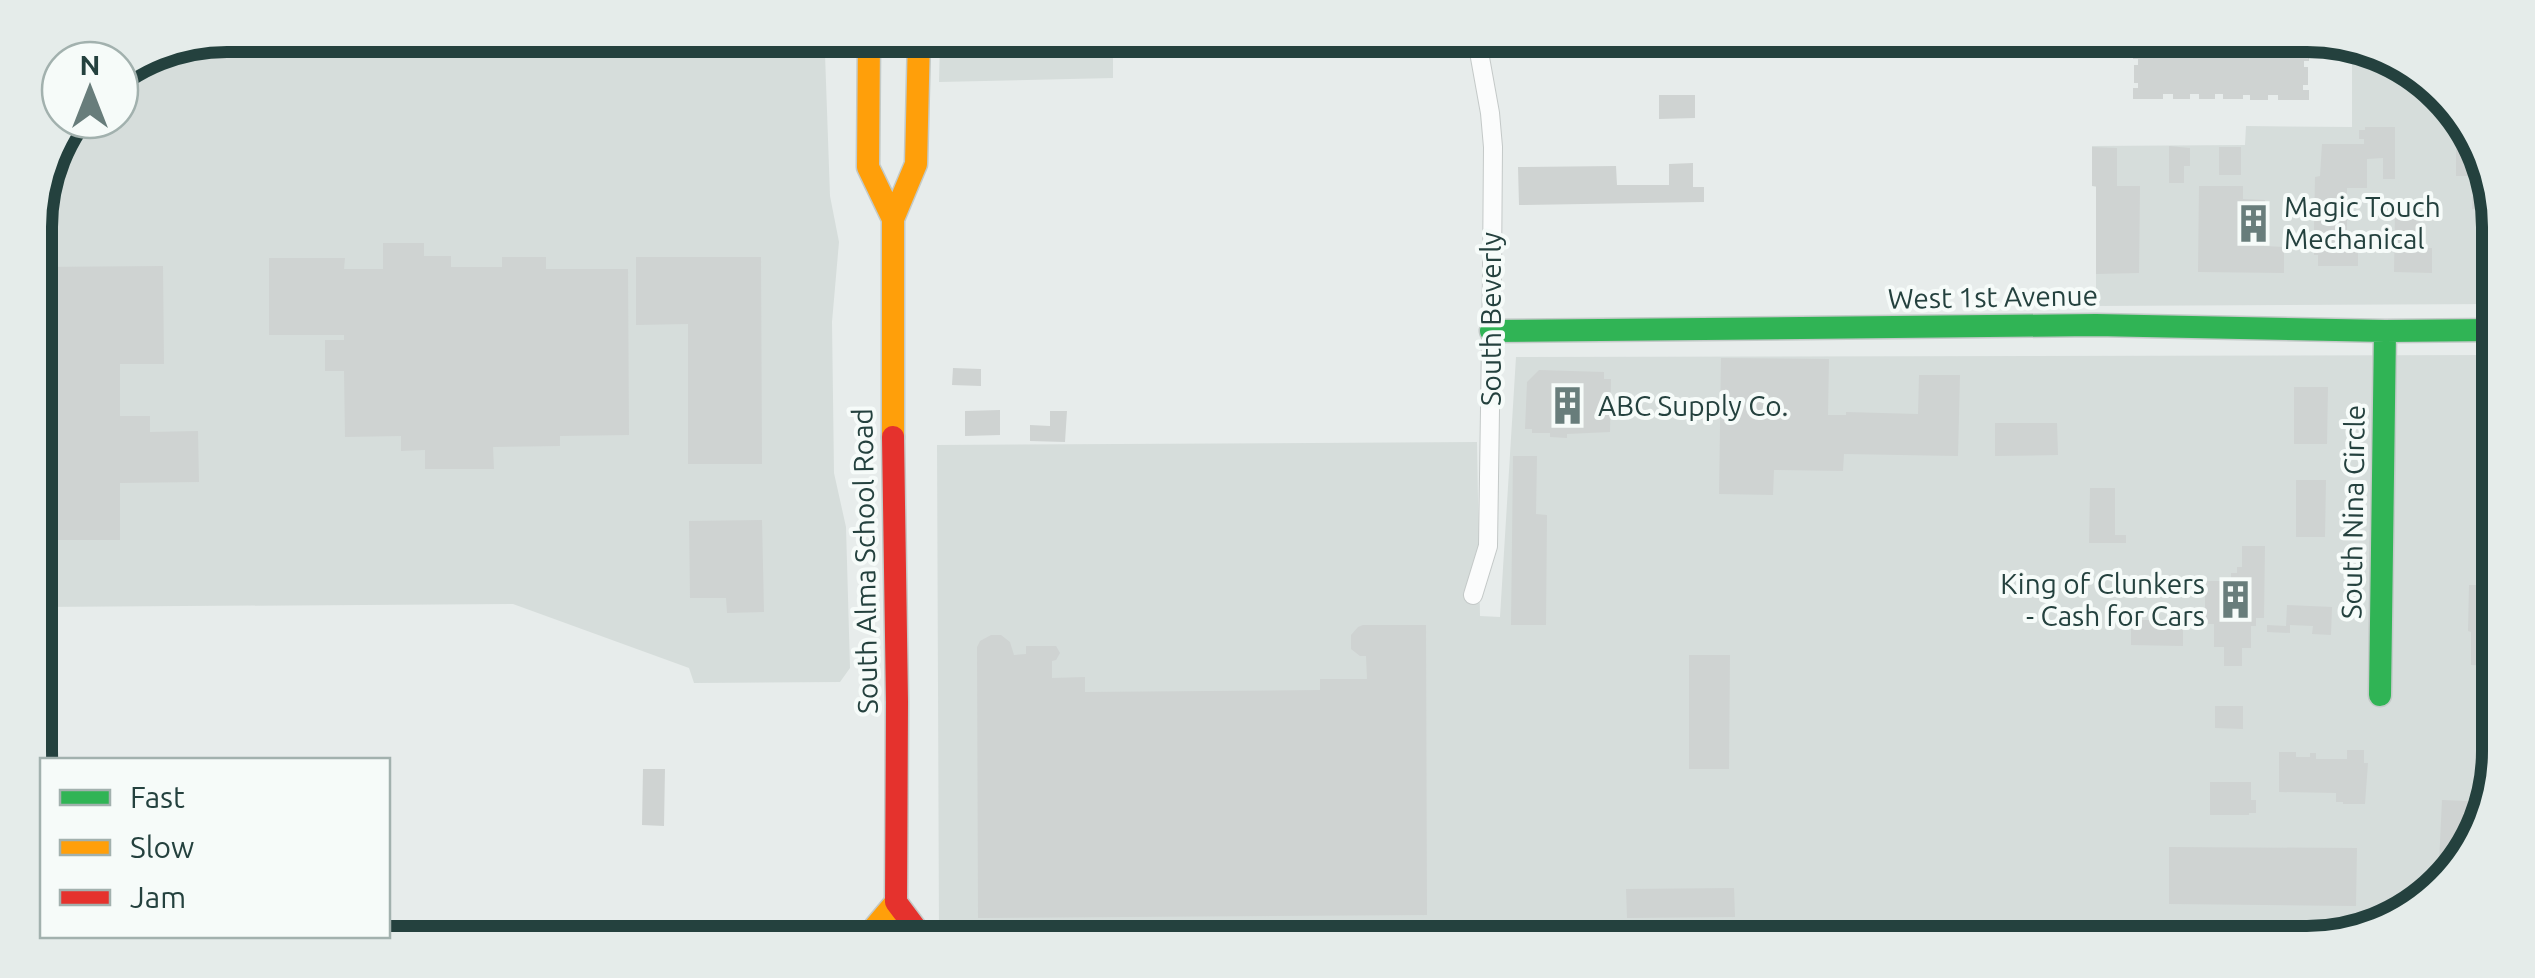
<svg xmlns="http://www.w3.org/2000/svg" width="2535" height="978" viewBox="0 0 2535 978" font-family="Ubuntu,sans-serif">
  <style>
    .built { fill: #d6dddb }
    .building { fill: #cfd3d2 }
    .lines { fill: none; stroke-linecap: round; stroke-linejoin: round }
    .street-casing { stroke: #c4c9c8; stroke-width: 20 }
    .fast-casing { stroke: #c3cac8; stroke-width: 25 }
    .slow-casing { stroke: #c3cac8; stroke-width: 25 }
    .jam-casing { stroke: #c3cac8; stroke-width: 25 }
    .street { stroke: #fbfcfc; stroke-width: 18 }
    .fast { stroke: #30b455; stroke-width: 22 }
    .slow { stroke: #ff9f0a; stroke-width: 22 }
    .jam { stroke: #e5322d; stroke-width: 22 }
    .labels { text-anchor: middle; stroke-width: 8; stroke-linejoin: round; paint-order: stroke }
    .poi-label { font-size: 28px; fill: #24413e; stroke: #f6fbf9; text-anchor: start }
    .street-label { font-size: 28px; fill: #24413e; stroke: #f6fbf9 }
    .rim { fill: none; stroke: #24413e; stroke-width: 12 }
  </style>
  <rect width="100%" height="100%" fill="#e7eceb"/>
  <path class="built" d="M227 35 828 38 825 54 830 196 839 242 832 322 834 473 846 527 850 668 840 682 694 683 689 668 513 604 38 607 35 214 55 142 72 120H120V75Z
    M940 38 1113 39V78L939 82Z
    M2352 45H2370L2460 110 2498 201 2497 304 2096 306V187L2092 186V146L2245 145 2246 126 2352 127Z
    M2496 355 2490 813 2424 904 2371 924 939 932 937 445 1477 442 1480 616 1500 617 1516 357Z"/>
  <path class="building" d="M980 39H1095V51L980 55Z
    M1854 43H1922V49L1854 48Z
    M2133 44 2309 45V61H2304V67H2308V85H2303V90H2309V100H2278V95H2268V100H2250V95H2243V99H2223V94H2215V99H2199V94H2190V99H2173V94H2163V99H2133V88H2138V83H2134V65H2138V59H2133Z
    M1659 95H1695V118L1659 119Z
    M2365 127H2395V179H2383V158L2367 159V188H2347V233L2358 232V266H2318V255H2314V228L2315 177 2320 176 2322 144H2364V139H2359V130H2365Z
    M2456 134H2470L2498 201V212L2472 209 2473 176H2456Z
    M2169 146 2190 148V166H2184V183H2169Z
    M2092 147 2117 148V186H2140L2139 273 2096 274V186H2092Z
    M2219 147H2241V175H2219Z
    M1693 163V187H1704V202L1519 205 1518 167 1616 166 1617 185H1669V164Z
    M2199 186H2243V199L2265 200 2264 246 2284 247V273L2198 272Z
    M2395 210H2420L2419 248H2432V273L2394 272Z
    M383 243H424V256H451V267H502V257H546V269H628L629 435 560 436V446L493 447 494 469H425V450L401 451V436L345 437 344 371H325V340H344V335H269V258H345L344 269H383Z
    M636 257H761L762 464H688V324L636 325Z
    M163 266 164 364H120V416H150V432L198 431 199 482 120 483V540H37L36 267Z
    M1721 358 1829 359 1828 415H1846V412L1918 414 1919 375H1960L1958 456 1844 454 1843 471 1774 470 1773 495 1719 494Z
    M953 368 981 369V386L952 385Z
    M1539 370 1604 372V379H1611L1610 432 1567 434V438L1550 437V433H1532V429H1525L1527 382Z
    M2294 387H2328L2327 444H2294Z
    M1000 410V435L965 436V411Z
    M1050 411H1067L1065 442 1030 441V425L1050 426Z
    M1995 423H2057L2058 455 1995 456Z
    M1513 456H1537L1536 514 1547 515 1546 625H1511Z
    M2296 480H2326L2325 537H2296Z
    M2090 488H2115V535H2126V543H2089Z
    M762 520 764 612 727 613 726 598H690L689 521Z
    M2242 546H2265L2264 618H2256V626H2251V648H2242V666H2224V647H2214V624H2205V581H2231V573H2237V567H2242Z
    M2469 585H2493L2492 666 2471 665V632L2468 631Z
    M2287 605 2332 607 2331 635 2312 634 2313 626 2290 625V633L2267 632V625L2286 626Z
    M2131 620H2183V646L2131 645Z
    M1363 625H1426L1427 915 978 918 977 647 980 641 991 635H1001L1010 642 1014 655 1026 654V646H1056L1060 653 1056 660 1052 661V678L1085 677V692L1320 690V679H1367L1366 656H1360L1351 649V635L1358 627Z
    M1689 655H1730L1729 769H1689Z
    M2215 706H2243V729L2215 728Z
    M2347 750H2364V763H2368L2365 804H2343V802H2336V793L2279 792V752H2296V757H2310V753H2316V759H2347Z
    M643 769H665L664 826 642 825Z
    M2210 782H2251V800H2256V813H2249V815H2210Z
    M2442 800 2490 802V813L2438 884Z
    M2169 847 2357 848 2356 906 2169 904Z
    M1734 888 1735 917 1627 918 1626 889Z"/>
  <g class="lines">
    <defs>
      <path id="street" d="M1473 595 1488 546 1492 273 1493 147 1490 113 1477 41"/>
      <path id="fast" d="M1491 331 2096 325 2385 331 2496 330
        M2380 695 2385 331"/>
      <path id="slow" d="M869 38 868 167 893 219
        M893 437V219L916 164 919 38
        M875 936V927L896 902"/>
      <path id="jam" d="M893 437 897 702 896 902 917 930V936"/>
    </defs>
    <use href="#street" class="street-casing"/>
    <use href="#fast" class="fast-casing"/>
    <use href="#slow" class="slow-casing"/>
    <use href="#jam" class="jam-casing"/>
    <use href="#street" class="street"/>
    <use href="#fast" class="fast"/>
    <use href="#slow" class="slow"/>
    <use href="#jam" class="jam"/>
  </g>
  <defs>
    <symbol id="building-bare" viewBox="-9 -9 18 18"><path d="M-4-6H4V6H1V3H-1V6H-4ZM-2.5-4.3h1.7v1.8h-1.7ZM.8-4.3h1.7v1.8H.8ZM-2.5-1h1.7V.8h-1.7ZM.8-1h1.7V.8H.8Z" fill="#687d7b" stroke="#f6fbf9" stroke-width="2.5" paint-order="stroke"/></symbol>
  </defs>
  <g fill-rule="evenodd">
    <use href="#building-bare" x="2226" y="196" width="55" height="55"/>
    <use href="#building-bare" x="1540" y="378" width="55" height="55"/>
    <use href="#building-bare" x="2208" y="572" width="55" height="55"/>
  </g>
  <g class="labels">
    <g class="poi-label">
      <text x="2284" y="217">Magic Touch<tspan x="2284" dy="32">Mechanical</tspan></text>
      <text x="1598" y="416">ABC Supply Co.</text>
      <text x="2205" y="594" text-anchor="end">King of Clunkers<tspan x="2205" dy="32">- Cash for Cars</tspan></text>
    </g>
    <g class="street-label">
      <text transform="translate(1993 297) rotate(-1)" y="10">West 1st Avenue</text>
      <text transform="translate(1491 319) rotate(-90)" y="10">South Beverly</text>
      <text transform="translate(2353 512) rotate(-89)" y="10">South Nina Circle</text>
      <text transform="translate(865 561) rotate(-91)" y="10">South Alma School Road</text>
    </g>
  </g>
  <path d="M0 0H2535V978H0ZM227 52H2307A175 175 0 0 1 2482 227V751A175 175 0 0 1 2307 926H227A175 175 0 0 1 52 751V227A175 175 0 0 1 227 52Z" fill="#e5ecea" fill-rule="evenodd"/>
  <path class="rim" d="M227 52H2307A175 175 0 0 1 2482 227V751A175 175 0 0 1 2307 926H227A175 175 0 0 1 52 751V227A175 175 0 0 1 227 52Z"/>
  <rect x="40" y="758" width="350" height="180" fill="#f6fbf9" stroke="#a2b1ae" stroke-width="2.5"/>
  <rect x="60" y="790" width="50" height="15" fill="#30b455" stroke="#a2b1ae" stroke-width="2.5"/>
  <text x="130" y="808" font-size="30" fill="#24413e">Fast</text>
  <rect x="60" y="840" width="50" height="15" fill="#ff9f0a" stroke="#a2b1ae" stroke-width="2.5"/>
  <text x="130" y="858" font-size="30" fill="#24413e">Slow</text>
  <rect x="60" y="890" width="50" height="15" fill="#e5322d" stroke="#a2b1ae" stroke-width="2.5"/>
  <text x="130" y="908" font-size="30" fill="#24413e">Jam</text>
  <g transform="translate(90 90)"><circle r="48" fill="#f6fbf9" stroke="#a2b1ae" stroke-width="2.5"/>
  <path d="M0-8L18 38L0 25L-18 38Z" fill="#687d7b"/>
  <text y="-15" font-size="28" font-weight="bold" text-anchor="middle" fill="#24413e">N</text>
  </g>
</svg>
